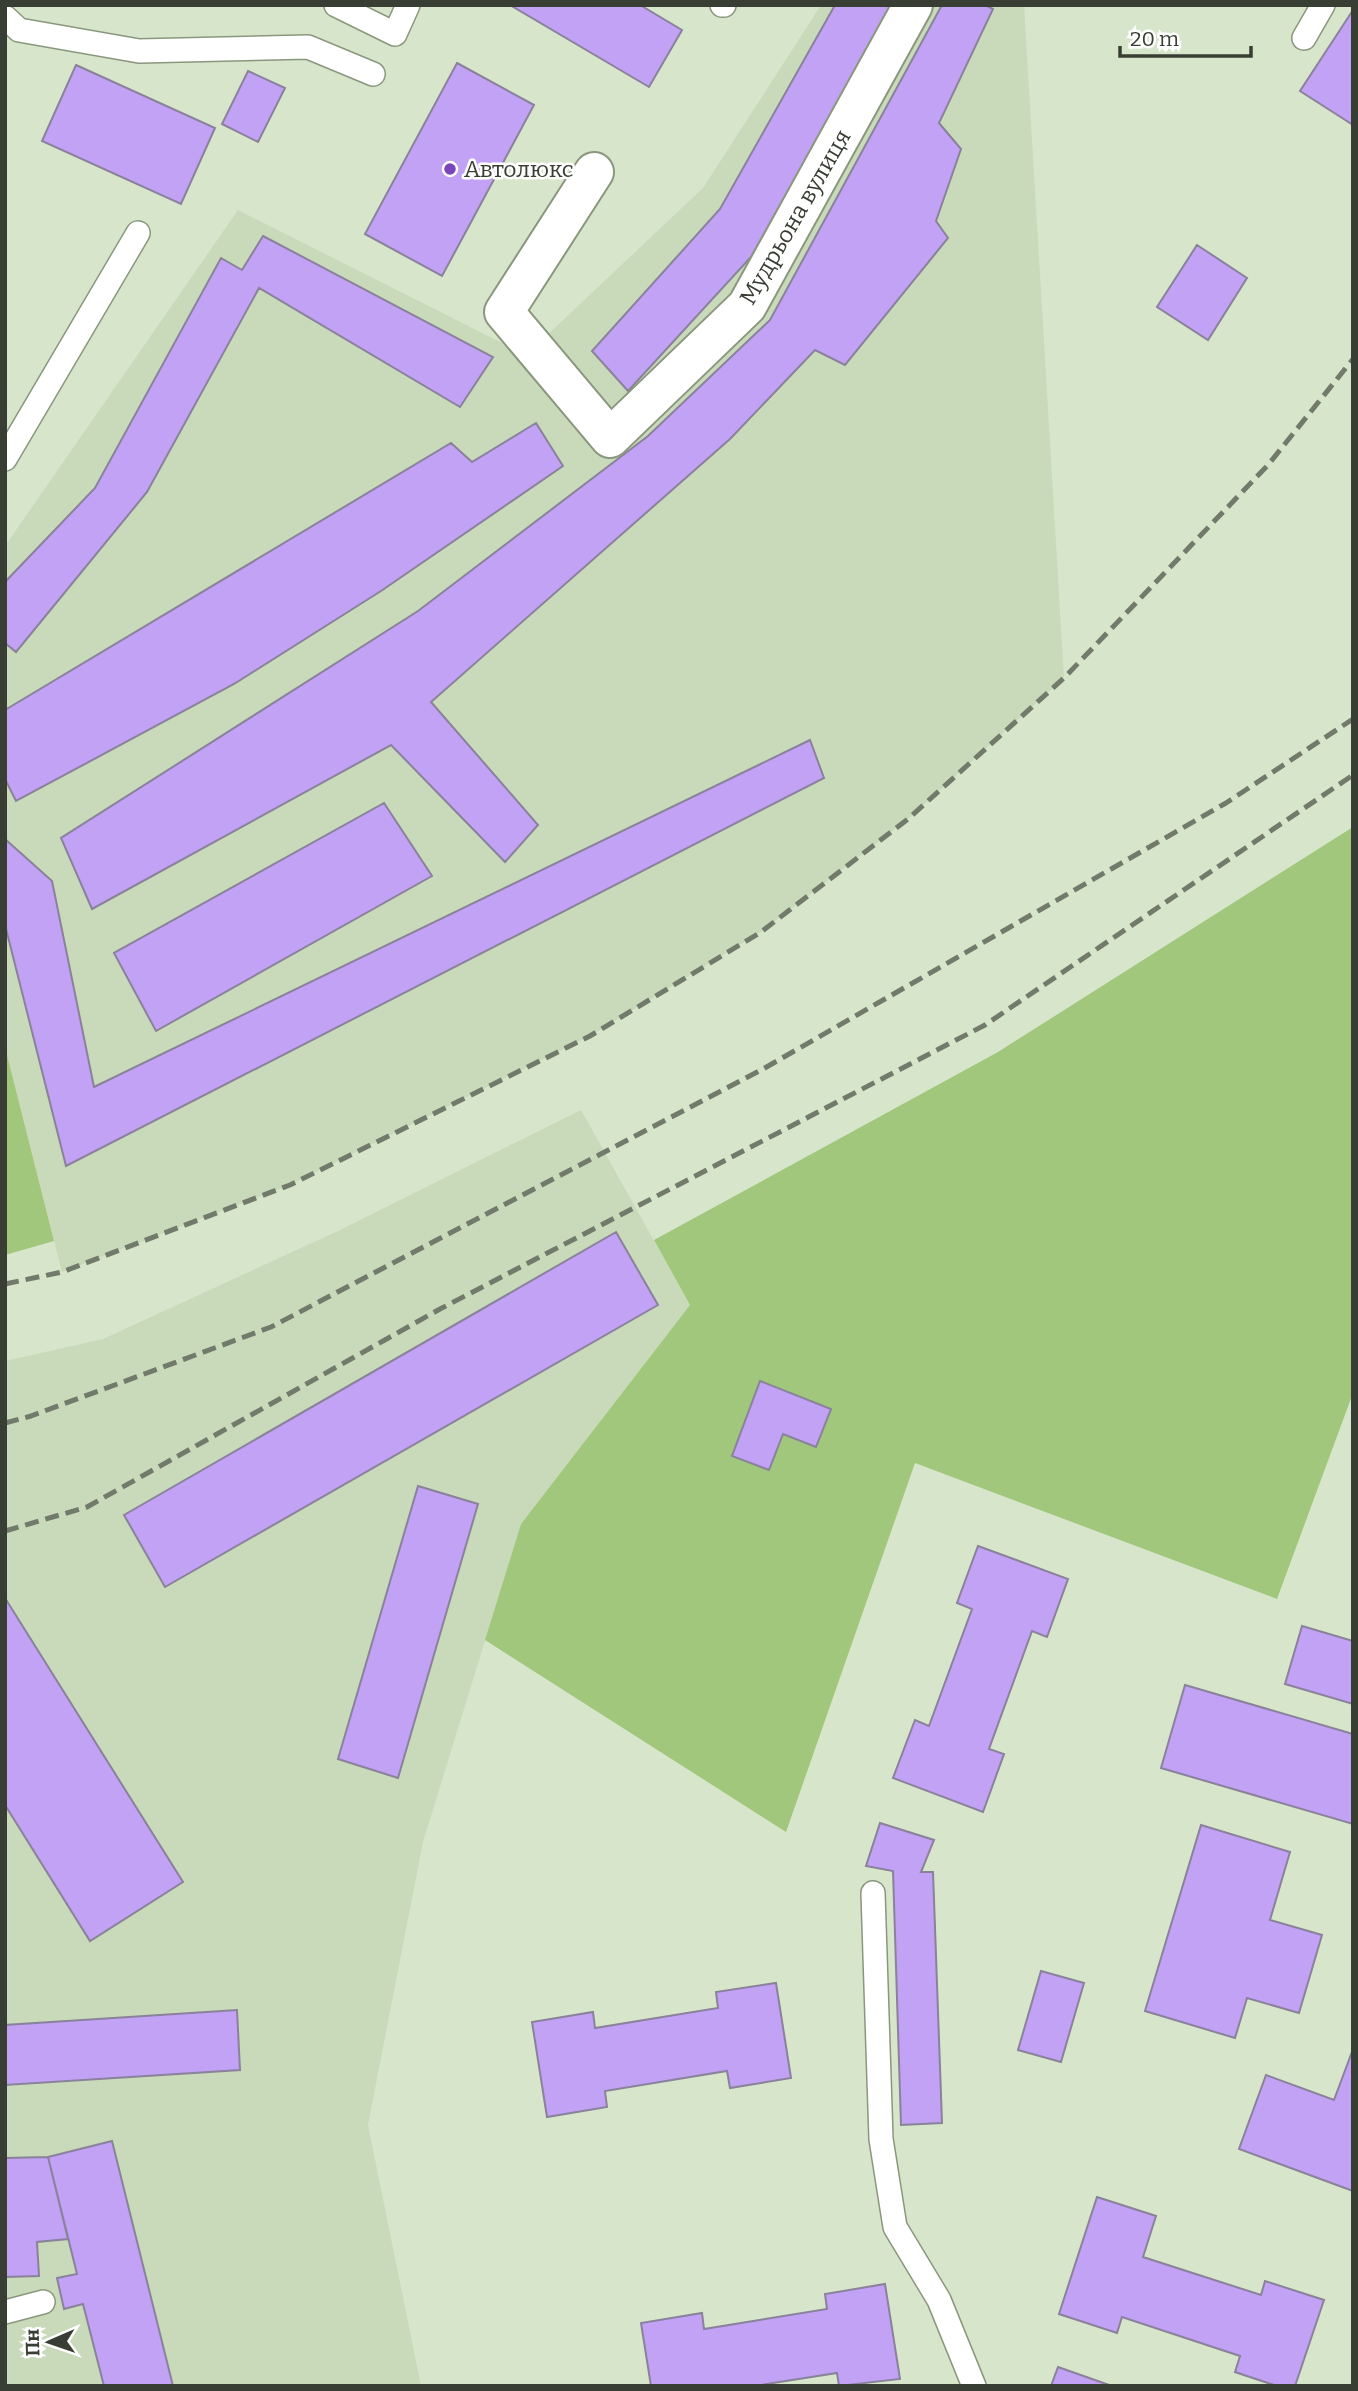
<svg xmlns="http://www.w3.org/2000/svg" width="1358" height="2391" viewBox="0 0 1358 2391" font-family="Bitter,serif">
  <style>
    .built { fill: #c8dab9 }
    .green { fill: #a0c77c }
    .building { fill: #c1a2f5; stroke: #8a819b; stroke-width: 2 }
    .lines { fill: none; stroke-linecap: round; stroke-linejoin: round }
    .service-casing { stroke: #8a977e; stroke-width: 26 }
    .minor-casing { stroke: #8a977e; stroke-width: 42 }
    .service { stroke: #fff; stroke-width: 23 }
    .minor { stroke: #fff; stroke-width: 38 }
    .rail { stroke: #727b6b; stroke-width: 5; stroke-dasharray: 14 7; stroke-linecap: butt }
    .poi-dot { fill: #7b46bd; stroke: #fff; stroke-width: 2.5 }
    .labels { text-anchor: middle; stroke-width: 5; stroke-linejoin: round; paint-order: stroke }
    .poi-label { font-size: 23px; fill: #393e34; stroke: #fff; text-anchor: start }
    .street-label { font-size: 23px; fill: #393e34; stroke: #fff }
  </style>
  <rect width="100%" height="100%" fill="#d7e6cb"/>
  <path class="built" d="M821 5H1024L1064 678 908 819 761 932 590 1036 290 1185 62 1272 5 1047V546L238 210 526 355 703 188Z
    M581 1110 690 1305 521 1524 423 1842 368 2125 421 2386H5V1361L103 1339 338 1231Z"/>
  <path class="green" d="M1353 827V1393L1277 1599 915 1463 786 1832 485 1640 521 1524 690 1305 654 1240 998 1052Z
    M5 1047 54 1241 5 1255Z"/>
  <path class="building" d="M510 5H640L682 30 649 87Z
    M835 5H893L751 257 628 391 592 351 720 209Z
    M942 5H985L993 9 939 123 961 149 936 221 948 238 845 365 815 350 730 439 431 702 538 825 505 862 391 745 92 909 61 838 418 611 648 436 770 320Z
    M1353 10V125L1300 91Z
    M457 63 534 105 442 276 365 234Z
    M76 65 215 128 181 204 42 141Z
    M248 71 285 88 258 142 222 124Z
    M263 236 493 357 460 407 259 288 147 492 16 652 5 643V582L95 488 221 258 242 270Z
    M1197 245 1247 278 1208 340 1157 307Z
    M536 423 563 466 381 591 234 684 16 801 5 779V710L451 443 472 462Z
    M810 740 824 778 66 1166 5 925V839L52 881 94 1087Z
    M384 803 432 876 156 1031 114 953Z
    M616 1232 658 1305 165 1587 124 1515Z
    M760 1381 831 1409 816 1447 783 1434 769 1470 732 1456Z
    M418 1486 478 1504 398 1778 338 1759Z
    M978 1546 1068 1579 1047 1637 1032 1631 989 1749 1004 1754 983 1812 893 1778 915 1720 929 1726 972 1609 957 1603Z
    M5 1598 183 1882 90 1941 5 1805Z
    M1302 1626 1353 1641V1704L1285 1684Z
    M1185 1685 1353 1734V1824L1161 1768Z
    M880 1823 934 1840 921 1872H933L942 2123 901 2125 893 1871 866 1866Z
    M1201 1825 1290 1852 1270 1920 1322 1935 1299 2013 1247 1998 1235 2038 1145 2011Z
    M1041 1971 1084 1983 1061 2062 1018 2050Z
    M776 1983 791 2078 730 2088 727 2071 605 2091 607 2107 547 2117 532 2022 593 2012 595 2028 718 2008 716 1992Z
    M237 2010 240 2070 5 2085V2025Z
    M1353 2049V2191L1239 2149 1266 2075 1334 2100Z
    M112 2141 173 2386H104L83 2304 64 2309 57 2278 77 2274 48 2157Z
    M48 2157 68 2239 37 2242 39 2276 5 2277 6 2158Z
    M1097 2197 1156 2216 1143 2257 1261 2295 1265 2281 1324 2300 1295 2386H1277L1235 2372 1240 2356 1122 2317 1117 2333 1059 2314Z
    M885 2284 900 2379 839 2386 837 2373 754 2386H651L641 2323 702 2313 704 2329 827 2309 825 2294Z
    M1058 2367 1112 2386H1051Z"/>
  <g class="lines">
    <defs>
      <path id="service" d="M336 5 395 34 408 5
        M722 5H724
        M5 17 19 30 139 51 308 47 373 74
        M1304 38 1323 5
        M5 459 138 233
        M873 1893 881 2139 895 2227 939 2300 974 2386
        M5 2312 43 2302"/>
      <path id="minor" d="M594 172 504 312 610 438 747 306 913 5"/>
    </defs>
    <use href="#service" class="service-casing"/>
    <use href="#minor" class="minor-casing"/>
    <use href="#service" class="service"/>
    <use href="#minor" class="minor"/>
    <path class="rail" d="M5 1284 62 1272 290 1185 590 1036 761 932 908 819 1064 678 1268 465 1353 359
      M5 1423 31 1416 271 1327 763 1069 1226 803 1353 719
      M5 1531 87 1507 440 1309 985 1025 1353 775"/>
  </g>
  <circle class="poi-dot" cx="450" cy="169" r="7"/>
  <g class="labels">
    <g class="poi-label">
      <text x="464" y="177">Автолюкс</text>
    </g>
    <g class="street-label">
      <text transform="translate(795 217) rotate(-60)" y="8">Мудрьона вулиця</text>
    </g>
  </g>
  <rect width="1358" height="2391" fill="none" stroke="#393e34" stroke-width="14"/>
  <g transform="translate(49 2342) rotate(268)" stroke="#ffffff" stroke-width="5" paint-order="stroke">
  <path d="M0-5L12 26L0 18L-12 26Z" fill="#393e34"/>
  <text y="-10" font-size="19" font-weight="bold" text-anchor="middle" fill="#393e34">Пн</text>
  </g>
  <path d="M1120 46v10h131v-10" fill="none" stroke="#393e34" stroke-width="3.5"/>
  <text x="1130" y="46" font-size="21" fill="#393e34" stroke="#ffffff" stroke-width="5" paint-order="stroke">20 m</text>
</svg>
